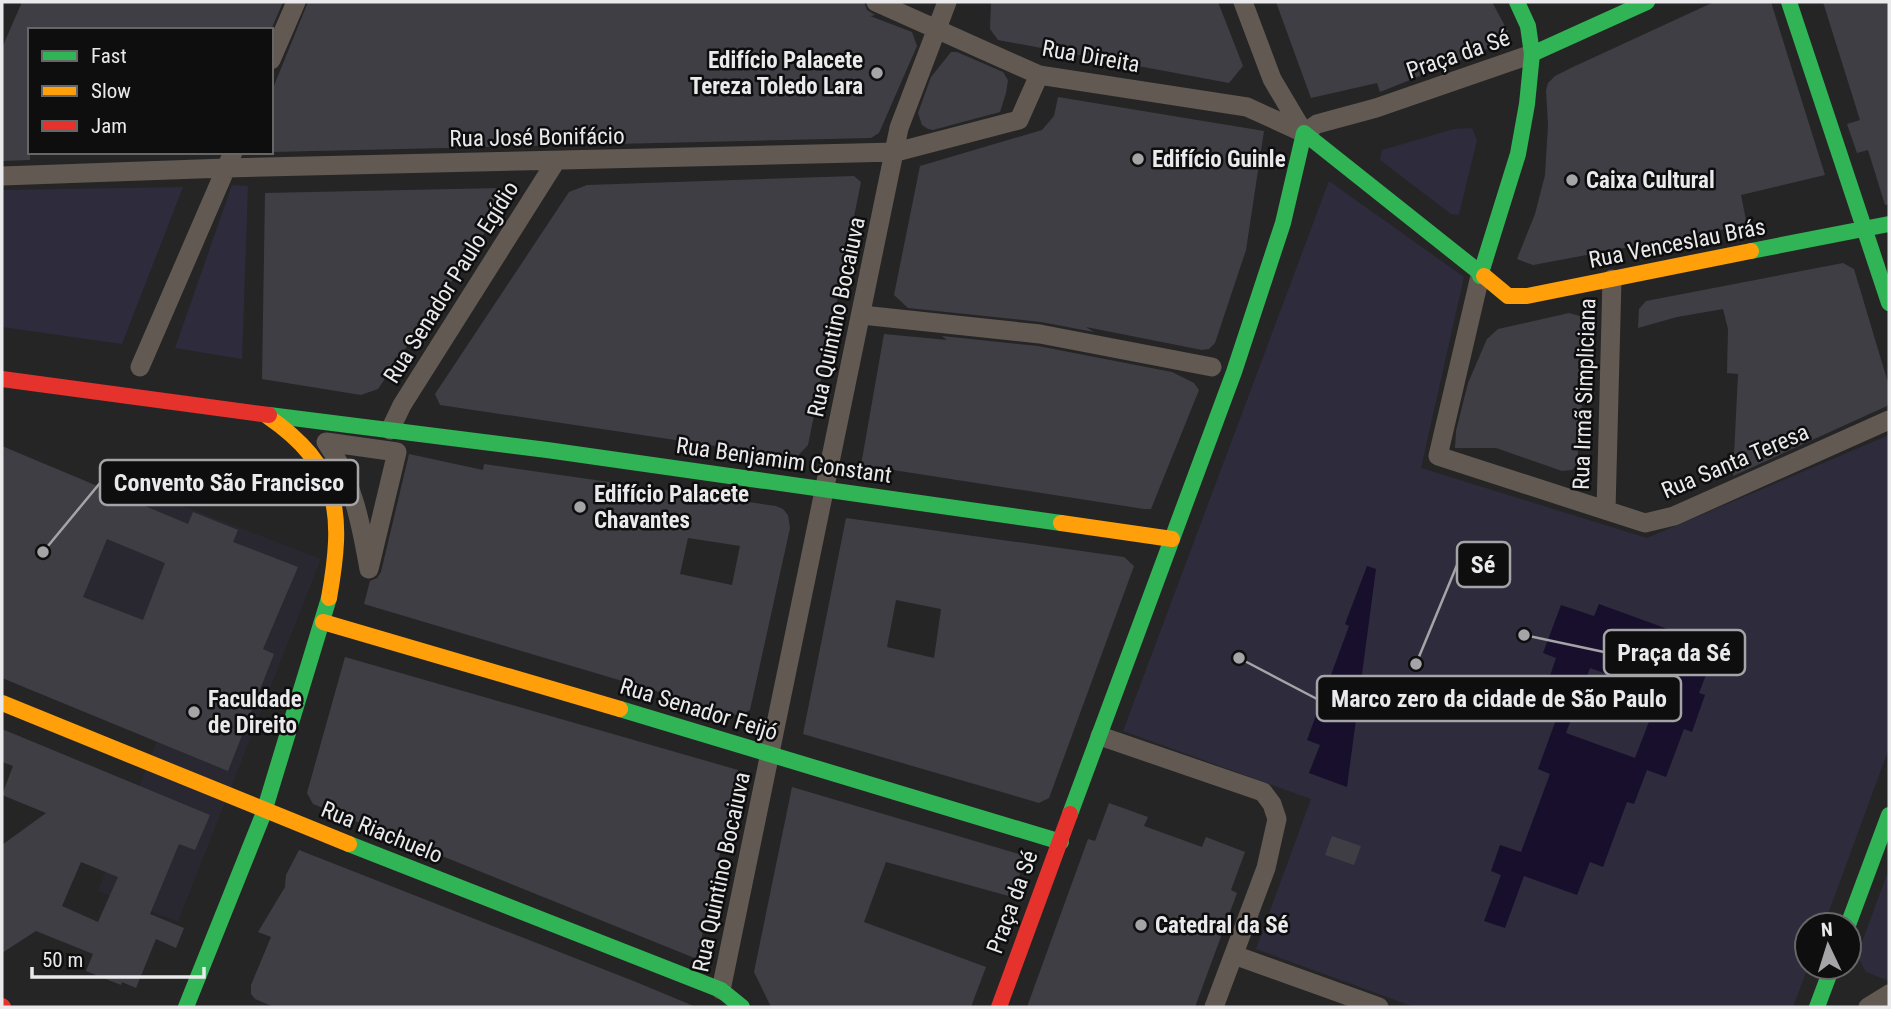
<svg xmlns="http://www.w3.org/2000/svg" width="1891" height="1009" viewBox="0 0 1891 1009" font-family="'Roboto Condensed',sans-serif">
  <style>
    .built { fill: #292830 }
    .green { fill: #2e2b3d }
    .water { fill: #170f2c; fill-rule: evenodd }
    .building { fill: #3f3e45; fill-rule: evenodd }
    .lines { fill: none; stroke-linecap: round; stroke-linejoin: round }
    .street { stroke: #625952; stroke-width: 19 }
    .fast { stroke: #30b455; stroke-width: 16 }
    .slow { stroke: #ff9f0a; stroke-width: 16 }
    .jam { stroke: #e5322d; stroke-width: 16 }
    .poi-dot { fill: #a5a5a7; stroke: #0e0e0f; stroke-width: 2.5 }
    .labels { text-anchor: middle; stroke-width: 5; stroke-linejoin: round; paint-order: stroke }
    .street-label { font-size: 23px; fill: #eaeaec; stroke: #0e0e0f }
    .poi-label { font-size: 23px; font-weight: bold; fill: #eaeaec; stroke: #0e0e0f; text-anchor: start }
    .leader { fill: none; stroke: #a5a5a7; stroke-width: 2.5 }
    .callout-dot { fill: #a5a5a7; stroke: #0e0e0f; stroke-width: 2.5 }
    .callout { fill: #0e0e0f; stroke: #a5a5a7; stroke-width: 2.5 }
    .callout-label { font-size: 24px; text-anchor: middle; font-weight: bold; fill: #eaeaec }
  </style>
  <rect width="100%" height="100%" fill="#252526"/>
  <path class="built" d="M118 481 321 559 178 922 98 891 163 726 41 678Z"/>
  <path class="green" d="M1472 128 1477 140 1459 215 1451 214 1380 160 1382 150 1454 129Z
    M1329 181 1464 277 1421 468 1647 538 1889 435V748L1824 925H1807L1808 967 1793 1007H1414L1256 949 1311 799 1123 731Z
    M232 185 248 186 242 359 175 348Z
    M183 187 122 344 2 327V190Z
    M1889 869V981L1866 972 1859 959 1862 942Z"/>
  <path class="water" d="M1367 566 1376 569 1347 787 1309 773 1320 745 1307 740 1349 626 1345 624Z
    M1599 604 1695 639 1690 651 1712 659 1699 693 1705 695 1692 732 1684 729 1666 777 1647 770 1634 804 1627 802 1603 867 1590 862 1577 895 1524 876 1505 928 1484 921 1501 875 1491 871 1500 845 1521 852 1550 774 1538 769 1565 695 1546 688 1556 658 1543 653 1561 605 1594 616ZM1590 668 1660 693 1635 758 1566 733Z"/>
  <path class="building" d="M22 2H283L271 30H30V160L2 161V48Z
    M308 2H864L867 10 875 15 870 16 912 32 917 46 879 133 871 138 271 152V93Z
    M991 2H1218L1243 66 1229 83 998 40 990 29Z
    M1276 2H1492L1512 39 1380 92 1377 83 1311 98Z
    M1714 2H1771L1825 175 1741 195 1747 225 1533 265 1517 259 1535 214 1545 175 1548 125 1546 90 1548 83 1555 76 1573 67Z
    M1823 2H1889V204L1885 205 1868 150 1857 153 1847 124 1860 120Z
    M951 52H957L1003 72 1008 80 1006 93 1000 112 933 130 928 129 922 125 918 113 931 77Z
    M1058 97 1264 131 1246 250 1215 343 1209 349 1202 350 1086 327 1094 332 1041 322 908 308 894 295 920 166 1042 130 1054 116Z
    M854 176 861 182 808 445 796 458 440 405 435 394 569 192 587 185Z
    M500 188 507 200 378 389 361 395 262 379 265 193Z
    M1843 263 1854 269 1874 336 1889 386V400L1887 406 1733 476 1738 374 1727 373 1728 329 1723 309 1677 317 1638 328 1639 309 1646 301Z
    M1569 313 1583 317 1588 327 1577 465 1572 470 1562 471 1496 448H1455L1456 431 1468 383 1487 339 1498 329Z
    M884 334 947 340 942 336 1038 346 1172 372 1194 383 1199 390 1151 509H1144L861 465Z
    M2 446 188 524 193 512 238 530 233 542 298 567 263 649 274 654 228 771 2 678ZM107 539 165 563 143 620 83 597Z
    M409 454 483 470 484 464 776 506 783 509 788 515 790 528 750 710 740 716 364 604 370 581 377 578 381 572ZM688 538 740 546 732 585 680 574Z
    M846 518 1124 557 1134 566 1049 798 1039 803 803 734ZM896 600 941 609 934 658 887 647Z
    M345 657 738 770 697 959 313 804 307 793Z
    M2 729 210 815 195 850 179 844 150 914 184 928 176 948 156 939 136 988 122 982 121 985 86 971 93 954 36 931 2 953V845L46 813 2 795 13 766 2 762ZM81 862 118 877 98 922 62 906Z
    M792 787 1026 856 1012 897 886 862 864 922 986 967 971 1007H771L754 972Z
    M1109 803 1148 817 1144 826 1202 847 1206 837 1245 852 1231 890 1237 893 1195 1007H1027L1088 839 1095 841Z
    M1332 836 1361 846 1354 865 1325 855Z
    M299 850 636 982 696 1007H274L255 999 251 994V985L271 937 258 932 285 887 286 875Z"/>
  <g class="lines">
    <path class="street" d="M876 2 1039 75 1247 107 1304 133
      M1243 2 1272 79 1304 133
      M271 60 296 2
      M1304 133 1317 124 1376 108 1532 54
      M2 176 226 168 896 152 1019 120 1039 75
      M1480 276 1438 456 1645 523 1674 516 1889 420
      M862 315 1040 334 1212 367
      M140 367 233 152
      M390 430 402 405 556 161
      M326 442 397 452 369 569C361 524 353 480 326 442Z
      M1606 510 1612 279
      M1100 736 1263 792 1272 804 1277 819 1266 868 1214 1007
      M1234 955 1379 1007
      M721 990 899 128 947 2
      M1868 1007 1889 994"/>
    <path class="fast" d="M1789 2 1889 303
      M1532 54 1647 2
      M1751 251 1889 224
      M1480 276 1518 154 1527 104 1532 54 1528 26 1517 2
      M269 415 547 450 1061 523
      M620 709 1061 842
      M1070 814 1234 372 1283 223 1304 133 1484 276
      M349 844 721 990 742 1007
      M1848 925 1889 815
      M186 1007 263 815 329 598
      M1817 1007 1832 967"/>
    <path class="slow" d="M1484 276 1508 296H1527L1751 251
      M267 416C341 467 344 514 329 598
      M1061 523 1172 539
      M323 622 620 709
      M2 703 349 844"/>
    <path class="jam" d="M2 379 269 415
      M2 1006 3 1007
      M999 1007 1070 814"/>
  </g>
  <g class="poi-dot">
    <circle cx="877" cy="73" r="7"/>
    <circle cx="1138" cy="159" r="7"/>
    <circle cx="1572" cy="180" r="7"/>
    <circle cx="580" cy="507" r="7"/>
    <circle cx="194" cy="712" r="7"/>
    <circle cx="1141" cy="925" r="7"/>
  </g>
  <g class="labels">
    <g class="street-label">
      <text transform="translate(1458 54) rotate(-19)" y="8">Praça da Sé</text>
      <text transform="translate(1091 56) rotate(10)" y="8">Rua Direita</text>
      <text transform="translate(537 137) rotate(-1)" y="8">Rua José Bonifácio</text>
      <text transform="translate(1677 243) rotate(-11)" y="8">Rua Venceslau Brás</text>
      <text transform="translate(451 282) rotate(-58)" y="8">Rua Senador Paulo Egídio</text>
      <text transform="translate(836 317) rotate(-78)" y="8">Rua Quintino Bocaiuva</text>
      <text transform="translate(1584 394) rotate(-88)" y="8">Rua Irmã Simpliciana</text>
      <text transform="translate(784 460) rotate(8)" y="8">Rua Benjamim Constant</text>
      <text transform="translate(1735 461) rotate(-23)" y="8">Rua Santa Teresa</text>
      <text transform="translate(699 709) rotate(17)" y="8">Rua Senador Feijó</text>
      <text transform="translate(382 832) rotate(22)" y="8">Rua Riachuelo</text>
      <text transform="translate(721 872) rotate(-78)" y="8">Rua Quintino Bocaiuva</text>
      <text transform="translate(1012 902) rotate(-70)" y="8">Praça da Sé</text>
    </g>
    <g class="poi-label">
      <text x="863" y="68" text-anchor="end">Edifício Palacete<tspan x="863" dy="26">Tereza Toledo Lara</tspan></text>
      <text x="1152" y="167">Edifício Guinle</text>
      <text x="1586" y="188">Caixa Cultural</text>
      <text x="594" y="502">Edifício Palacete<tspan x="594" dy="26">Chavantes</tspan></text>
      <text x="208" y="707">Faculdade<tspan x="208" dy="26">de Direito</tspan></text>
      <text x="1155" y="933">Catedral da Sé</text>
    </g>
  </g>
  <path class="leader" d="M43 552L100 483M1416 664L1457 565M1524 635L1604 652M1239 658L1317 699"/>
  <g class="callout-dot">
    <circle cx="43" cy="552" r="7"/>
    <circle cx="1416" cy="664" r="7"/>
    <circle cx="1524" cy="635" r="7"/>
    <circle cx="1239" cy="658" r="7"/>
  </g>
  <g class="callout">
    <rect x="100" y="460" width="258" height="45" rx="7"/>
    <rect x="1457" y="542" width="53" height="45" rx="7"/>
    <rect x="1604" y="630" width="141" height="45" rx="7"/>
    <rect x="1317" y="676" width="364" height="45" rx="7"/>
  </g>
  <g class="callout-label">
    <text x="229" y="491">Convento São Francisco</text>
    <text x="1483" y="573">Sé</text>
    <text x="1674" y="661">Praça da Sé</text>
    <text x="1499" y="707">Marco zero da cidade de São Paulo</text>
  </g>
  <rect width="1891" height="1009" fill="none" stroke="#eaeaec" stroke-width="7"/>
  <rect x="28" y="28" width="245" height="126" fill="#0e0e0f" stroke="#666667" stroke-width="2"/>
  <rect x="42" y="51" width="35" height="10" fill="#30b455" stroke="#666667" stroke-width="2"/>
  <text x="91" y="63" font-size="21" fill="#eaeaec">Fast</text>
  <rect x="42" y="86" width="35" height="10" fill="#ff9f0a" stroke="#666667" stroke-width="2"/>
  <text x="91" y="98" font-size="21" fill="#eaeaec">Slow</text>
  <rect x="42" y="121" width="35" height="10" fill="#e5322d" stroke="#666667" stroke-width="2"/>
  <text x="91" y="133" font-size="21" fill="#eaeaec">Jam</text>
  <g transform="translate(1828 946) rotate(356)"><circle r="33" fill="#0e0e0f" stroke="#666667" stroke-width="2"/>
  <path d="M0-5L12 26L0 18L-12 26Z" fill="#a5a5a7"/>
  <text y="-10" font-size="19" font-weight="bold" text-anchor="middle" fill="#eaeaec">N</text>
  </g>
  <path d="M32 967v10h172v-10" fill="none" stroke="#eaeaec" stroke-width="3.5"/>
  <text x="42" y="967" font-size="21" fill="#eaeaec" stroke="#0e0e0f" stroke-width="5" paint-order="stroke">50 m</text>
</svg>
